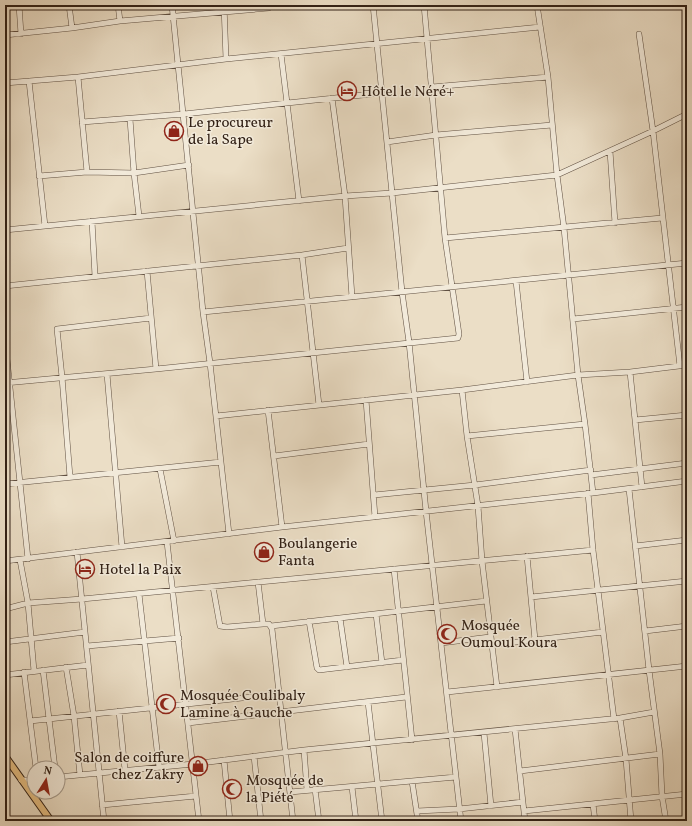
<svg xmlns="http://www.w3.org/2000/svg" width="692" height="826" viewBox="0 0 692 826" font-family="Vollkorn,serif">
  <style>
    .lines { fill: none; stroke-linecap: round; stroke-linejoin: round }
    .minor-casing { stroke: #605042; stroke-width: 6 }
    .major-casing { stroke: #322116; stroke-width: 8 }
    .minor { stroke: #f2eada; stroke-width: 5 }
    .major { stroke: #e6bf83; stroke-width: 6 }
    .labels { text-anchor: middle; stroke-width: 3; stroke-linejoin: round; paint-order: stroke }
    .poi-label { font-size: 15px; fill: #322116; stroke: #f2eada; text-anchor: start }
  </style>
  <rect width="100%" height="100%" fill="#ebdec6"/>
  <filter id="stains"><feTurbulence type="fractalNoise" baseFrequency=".005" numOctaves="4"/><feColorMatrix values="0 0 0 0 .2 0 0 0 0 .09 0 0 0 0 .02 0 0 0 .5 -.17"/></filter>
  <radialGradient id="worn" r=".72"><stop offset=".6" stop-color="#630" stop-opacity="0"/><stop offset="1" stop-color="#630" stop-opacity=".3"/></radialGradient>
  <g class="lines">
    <defs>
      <path id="minor" d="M19 5 21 34
        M69 5 72 28
        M118 5 120 21
        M172 5 203 312 210 363 229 534
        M224 5 226 59
        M373 5 402 292 409 342 426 511 461 821
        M537 5 548 77 557 175 564 228 578 375 585 424 593 493
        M639 34 653 131 680 366
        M5 35 72 28 120 21 269 8 272 5
        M281 54 299 201
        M685 76 687 81
        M78 77 87 172
        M29 81 45 226
        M5 83 78 77 226 59 540 27
        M432 87 548 77
        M332 98 345 196 352 297
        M130 119 134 173 139 216
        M82 122 184 114 382 93
        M387 142 436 135 552 125
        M610 151 615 223
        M39 176 87 172 134 173 189 165
        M92 221 95 276
        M5 230 345 196 392 193 557 175 653 131 687 114
        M445 238 662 218
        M302 255 319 405
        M147 271 156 369
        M516 281 527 382
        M5 286 302 255 348 248
        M203 312 687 263
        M573 319 687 307
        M5 340 28 559
        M630 372 642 487
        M107 374 122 547
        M5 383 156 369 458 338 459 334 445 238 424 5
        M462 390 467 436 478 506 482 561 497 687
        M366 400 375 517
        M268 410 282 527
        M216 416 462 390 578 375 630 372 687 365
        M635 420 687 415
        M467 436 585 424
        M274 456 369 444
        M160 469 174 541
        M591 475 687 463
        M70 477 62 377 57 329 151 318
        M5 484 221 462
        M629 489 649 670 660 754 662 796 666 821
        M588 493 593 550 614 719
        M374 495 475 485 591 470
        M167 542 199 821
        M635 546 687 540
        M77 552 104 821
        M527 556 535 640
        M20 560 28 603 34 671
        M5 561 282 527 593 493 687 481
        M394 569 412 740
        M258 582 263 624H269L272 629 293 821
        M213 587 220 626 227 627 263 624
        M139 594 159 767
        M531 597 687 581
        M5 609 28 603 82 599 593 550
        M376 614 382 663
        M340 618 347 667
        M309 621 317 668 319 670 403 660
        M271 626 486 601
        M645 631 687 626
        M5 642 85 632
        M441 643 490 637
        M491 645 603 632
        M87 646 179 638
        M66 667 74 716 80 775
        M43 670 55 768
        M24 672 36 768
        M5 675 88 665
        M447 692 687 666
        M368 702 382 821
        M119 711 125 770
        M620 718 626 759 631 821
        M30 721 278 694
        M188 723 406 697
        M515 729 525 821
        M484 733 491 806
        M304 750 307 790
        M254 756 261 821
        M224 760 230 821
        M520 771 660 754
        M58 777 193 764 304 750 620 718 654 712
        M21 780H34
        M412 781 418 821
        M352 787 356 821
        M315 789 319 821
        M290 792 456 777
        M593 804 595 821
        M102 805 196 796
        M417 811 459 809 523 802
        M524 811 687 794"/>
      <path id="major" d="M5 756 51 821"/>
    </defs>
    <use href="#minor" class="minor-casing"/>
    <use href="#major" class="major-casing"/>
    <use href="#minor" class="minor"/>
    <use href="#major" class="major"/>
  </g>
  <defs>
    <symbol id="hotel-ring" viewBox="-11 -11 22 22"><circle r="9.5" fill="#f2eada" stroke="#8f2418" stroke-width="1.5"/><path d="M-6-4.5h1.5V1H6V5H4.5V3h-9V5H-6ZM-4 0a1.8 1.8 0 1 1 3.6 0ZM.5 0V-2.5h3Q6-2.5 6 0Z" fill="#8f2418"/></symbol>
    <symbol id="shop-ring" viewBox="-11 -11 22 22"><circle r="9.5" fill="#f2eada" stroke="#8f2418" stroke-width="1.5"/><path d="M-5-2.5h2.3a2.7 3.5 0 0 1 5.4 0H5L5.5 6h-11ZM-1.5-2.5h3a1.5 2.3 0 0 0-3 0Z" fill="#8f2418"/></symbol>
    <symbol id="mosque-ring" viewBox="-11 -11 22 22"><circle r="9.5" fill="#f2eada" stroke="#8f2418" stroke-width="1.5"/><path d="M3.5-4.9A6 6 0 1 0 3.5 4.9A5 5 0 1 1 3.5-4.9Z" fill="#8f2418"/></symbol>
  </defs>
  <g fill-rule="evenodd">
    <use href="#hotel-ring" x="336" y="80" width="22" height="22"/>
    <use href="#shop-ring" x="163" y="120" width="22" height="22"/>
    <use href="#shop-ring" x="253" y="541" width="22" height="22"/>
    <use href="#hotel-ring" x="74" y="558" width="22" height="22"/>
    <use href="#mosque-ring" x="436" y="623" width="22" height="22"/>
    <use href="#mosque-ring" x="155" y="693" width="22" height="22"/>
    <use href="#shop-ring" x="187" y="755" width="22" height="22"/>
    <use href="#mosque-ring" x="221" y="778" width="22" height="22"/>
  </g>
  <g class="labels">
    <g class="poi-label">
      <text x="361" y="96">Hôtel le Néré+</text>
      <text x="188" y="127">Le procureur<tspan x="188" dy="17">de la Sape</tspan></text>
      <text x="278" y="548">Boulangerie<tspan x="278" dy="17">Fanta</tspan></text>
      <text x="99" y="574">Hotel la Paix</text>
      <text x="461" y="630">Mosquée<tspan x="461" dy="17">Oumoul Koura</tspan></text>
      <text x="180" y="700">Mosquée Coulibaly<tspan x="180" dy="17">Lamine à Gauche</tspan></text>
      <text x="184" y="762" text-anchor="end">Salon de coiffure<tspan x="184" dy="17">chez Zakry</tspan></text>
      <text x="246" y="785">Mosquée de<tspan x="246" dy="17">la Piété</tspan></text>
    </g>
  </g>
  <rect width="692" height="826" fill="none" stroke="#ebdec6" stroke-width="20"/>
  <rect x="6" y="6" width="680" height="814" fill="none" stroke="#322116" stroke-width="2"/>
  <rect x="10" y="10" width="672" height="806" fill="none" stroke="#322116"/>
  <g transform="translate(46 780) rotate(11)"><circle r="19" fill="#f2eada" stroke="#a59a8c"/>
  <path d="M0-3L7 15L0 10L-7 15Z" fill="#8f2418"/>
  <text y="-6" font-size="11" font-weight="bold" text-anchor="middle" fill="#322116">N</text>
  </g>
  <rect width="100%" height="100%" filter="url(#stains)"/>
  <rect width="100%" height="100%" fill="url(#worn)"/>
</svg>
